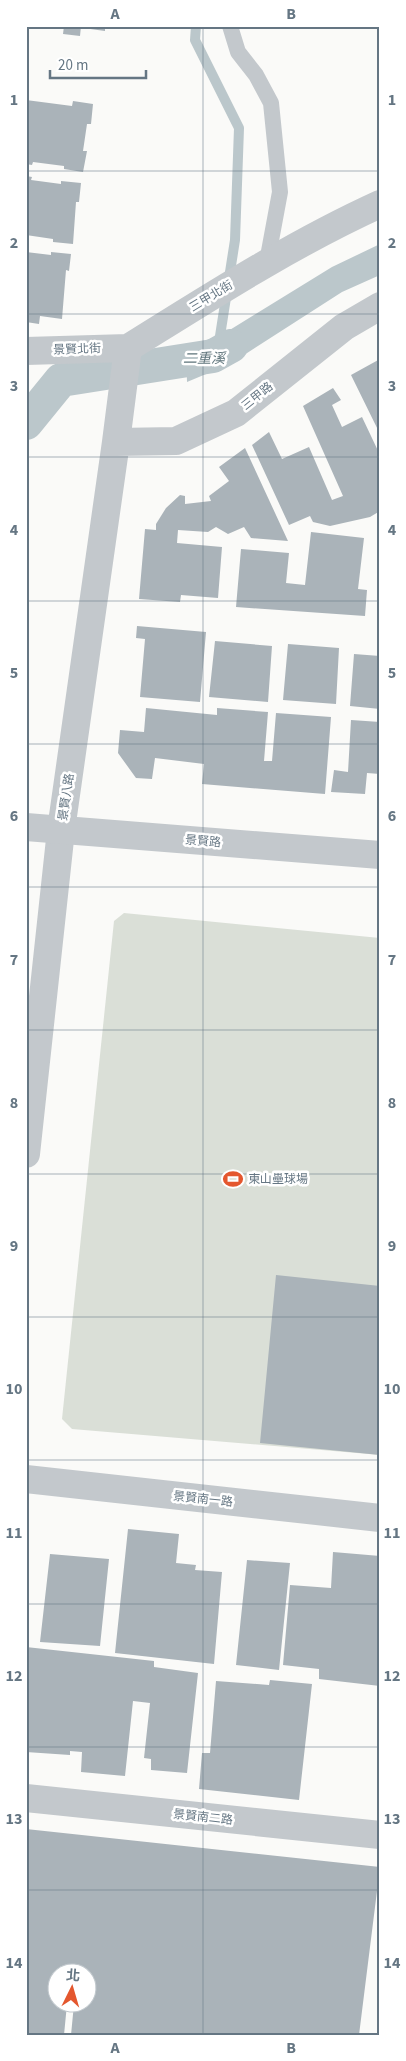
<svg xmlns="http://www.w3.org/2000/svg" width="406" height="2061" viewBox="0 0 406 2061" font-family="'Source Sans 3','Noto Sans TC',sans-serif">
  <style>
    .green { fill: #dadfd7 }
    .water { fill: #bbc7cb }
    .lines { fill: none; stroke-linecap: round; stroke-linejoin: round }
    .stream { stroke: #bbc7cb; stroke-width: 10 }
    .canal { stroke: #bbc7cb; stroke-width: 34 }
    .building { fill: #aab3b9 }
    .service { stroke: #c3c8cc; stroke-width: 16 }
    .minor { stroke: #c3c8cc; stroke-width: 28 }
    .tertiary { stroke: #c3c8cc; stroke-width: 28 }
    .grid { fill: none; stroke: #657683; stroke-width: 1; stroke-opacity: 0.55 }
    .labels { text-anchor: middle; stroke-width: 5; stroke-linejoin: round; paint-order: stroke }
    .street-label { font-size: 12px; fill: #657683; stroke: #fff }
    .poi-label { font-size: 12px; fill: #657683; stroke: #fff; text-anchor: start }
    .water-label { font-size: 14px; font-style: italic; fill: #60757c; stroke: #fff }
    .neatline { fill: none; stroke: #657683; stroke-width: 2 }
    .grid-label { font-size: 16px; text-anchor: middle; font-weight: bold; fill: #657683 }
  </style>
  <rect width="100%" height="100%" fill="#fafaf8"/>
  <path class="green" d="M124 913 380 938V1455L72 1429 62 1419 114 921Z"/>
  <path class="water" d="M380 244V275L342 292 230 364 187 382 186 346 220 336 332 267Z"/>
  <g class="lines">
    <path class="stream" d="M196 26 195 40 239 128 235 240 220 336 216 348"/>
    <path class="canal" d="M26 423 61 380 213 356 231 346"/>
  </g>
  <path class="building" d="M64 26H81L80 36 63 34Z
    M84 26H105V31L83 28Z
    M26 100 72 106 73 101 93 104 91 124H87L83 151H87L83 172 64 169V166L33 162 32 165 26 164Z
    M26 176 32 177 31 180 61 184V181L81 183 79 202H76L73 244 53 242V239L26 235Z
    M26 252 51 255V252L71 254 69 271 66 270 62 319 40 316 39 324 26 322Z
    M380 359V434L351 375Z
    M333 388 341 400 332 405 342 427 362 417 380 455V511L370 517 330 526 313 522 310 516 289 525 252 445 269 432 282 459 309 447 332 500 343 496 303 406Z
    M245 448 288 541 251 538 244 527 228 534 216 527 208 532 178 530 177 543 222 547 218 598 181 595 180 602 139 599 145 529 156 530V524L166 508 180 495 185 496V504L211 501 209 496 229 481 219 467Z
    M311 532 364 538 358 589 367 590 365 616 236 607 241 549 289 553 286 583 305 585Z
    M137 626 206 632 200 702 140 697 145 639 136 638Z
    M215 641 272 646 268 702 209 697Z
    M288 644 339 648 336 704 283 700Z
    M354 654 380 656V709L350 706Z
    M146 708 217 715V708L268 712 264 761H272L276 713 331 717 325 794 202 784 204 764 155 758 152 779 136 778 118 753 120 730 144 732Z
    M351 720 380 722V774L367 773 365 794 331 792 334 770 348 772Z
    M276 1275 380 1286V1455L260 1443Z
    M128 1529 179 1534 176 1563 196 1565 195 1570 222 1572 214 1664 115 1653Z
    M333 1552 380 1556V1686L319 1679V1669L283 1665 290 1585 331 1588Z
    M50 1554 109 1559 100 1646 40 1642Z
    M247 1560 290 1563 279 1670 236 1665Z
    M26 1647 154 1661V1667L198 1673 187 1773 151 1770V1759L144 1758 150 1703 133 1701 125 1776 81 1772 82 1752 70 1751V1755L26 1752Z
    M270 1680 312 1684 299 1800 199 1789 202 1753H210L216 1681 269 1685Z
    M26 1829 380 1867 359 2035H71L74 2004H88V1974L70 1973 58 1974V2004H67L64 2035H26Z"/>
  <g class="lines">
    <path class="service" d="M230 26 238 52 256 75 271 103 280 192 267 262"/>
    <path class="minor" d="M26 351 128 348
      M116 442 176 441 236 413 344 327 380 306
      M26 1154 61 830 116 442 128 348C210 297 292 244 380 204
      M26 1479 380 1518
      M26 1798 380 1835"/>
    <path class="tertiary" d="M26 827 380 855"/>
  </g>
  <path class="grid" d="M203 26V2035M26 171H380M26 314H380M26 457H380M26 601H380M26 744H380M26 887H380M26 1030H380M26 1174H380M26 1317H380M26 1460H380M26 1604H380M26 1747H380M26 1890H380"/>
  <defs>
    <symbol id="stadium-bare" viewBox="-9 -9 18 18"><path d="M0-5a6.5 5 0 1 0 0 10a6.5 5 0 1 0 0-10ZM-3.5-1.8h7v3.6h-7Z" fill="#e4572e" stroke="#fff" stroke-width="2.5" paint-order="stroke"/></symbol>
  </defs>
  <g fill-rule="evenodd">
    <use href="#stadium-bare" x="219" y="1165" width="28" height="28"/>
  </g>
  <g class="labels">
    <g class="street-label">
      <text transform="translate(211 296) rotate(-31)" y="4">三甲北街</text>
      <text transform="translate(77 349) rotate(-2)" y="4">景賢北街</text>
      <text transform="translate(257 396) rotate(-39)" y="4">三甲路</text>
      <text transform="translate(66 797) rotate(-82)" y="4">景賢八路</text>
      <text transform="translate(203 841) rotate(5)" y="4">景賢路</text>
      <text transform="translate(203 1499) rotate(6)" y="4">景賢南一路</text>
      <text transform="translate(203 1817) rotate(6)" y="4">景賢南二路</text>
    </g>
    <g class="poi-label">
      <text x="248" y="1183">東山壘球場</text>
    </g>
    <g class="water-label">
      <text x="204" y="363">二重溪</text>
    </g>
  </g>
  <rect width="406" height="2061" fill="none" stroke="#ffffff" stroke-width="55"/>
  <g transform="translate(72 1988) rotate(5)"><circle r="24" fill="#ffffff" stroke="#c1c8cd"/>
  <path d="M0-4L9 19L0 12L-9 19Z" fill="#e4572e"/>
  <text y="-8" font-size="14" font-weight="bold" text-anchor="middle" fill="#657683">北</text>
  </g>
  <path d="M50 70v8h96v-8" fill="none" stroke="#657683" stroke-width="2.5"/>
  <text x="58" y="70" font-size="15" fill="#657683" stroke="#ffffff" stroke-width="4" paint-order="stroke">20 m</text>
  <rect x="28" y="28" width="350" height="2006" class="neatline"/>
  <g class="grid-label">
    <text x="115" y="19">A</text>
    <text x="291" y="19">B</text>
    <text x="14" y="105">1</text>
    <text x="392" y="105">1</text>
    <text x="14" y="248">2</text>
    <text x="392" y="248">2</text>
    <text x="14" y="391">3</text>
    <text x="392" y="391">3</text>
    <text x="14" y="535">4</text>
    <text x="392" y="535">4</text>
    <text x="14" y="678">5</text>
    <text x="392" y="678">5</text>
    <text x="14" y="821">6</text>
    <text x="392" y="821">6</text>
    <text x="14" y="965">7</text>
    <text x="392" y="965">7</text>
    <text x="14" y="1108">8</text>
    <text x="392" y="1108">8</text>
    <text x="14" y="1251">9</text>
    <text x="392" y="1251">9</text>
    <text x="14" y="1394">10</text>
    <text x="392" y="1394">10</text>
    <text x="14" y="1538">11</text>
    <text x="392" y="1538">11</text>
    <text x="14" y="1681">12</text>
    <text x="392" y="1681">12</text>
    <text x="14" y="1824">13</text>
    <text x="392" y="1824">13</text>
    <text x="14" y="1968">14</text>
    <text x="392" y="1968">14</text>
    <text x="115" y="2053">A</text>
    <text x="291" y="2053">B</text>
  </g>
</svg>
